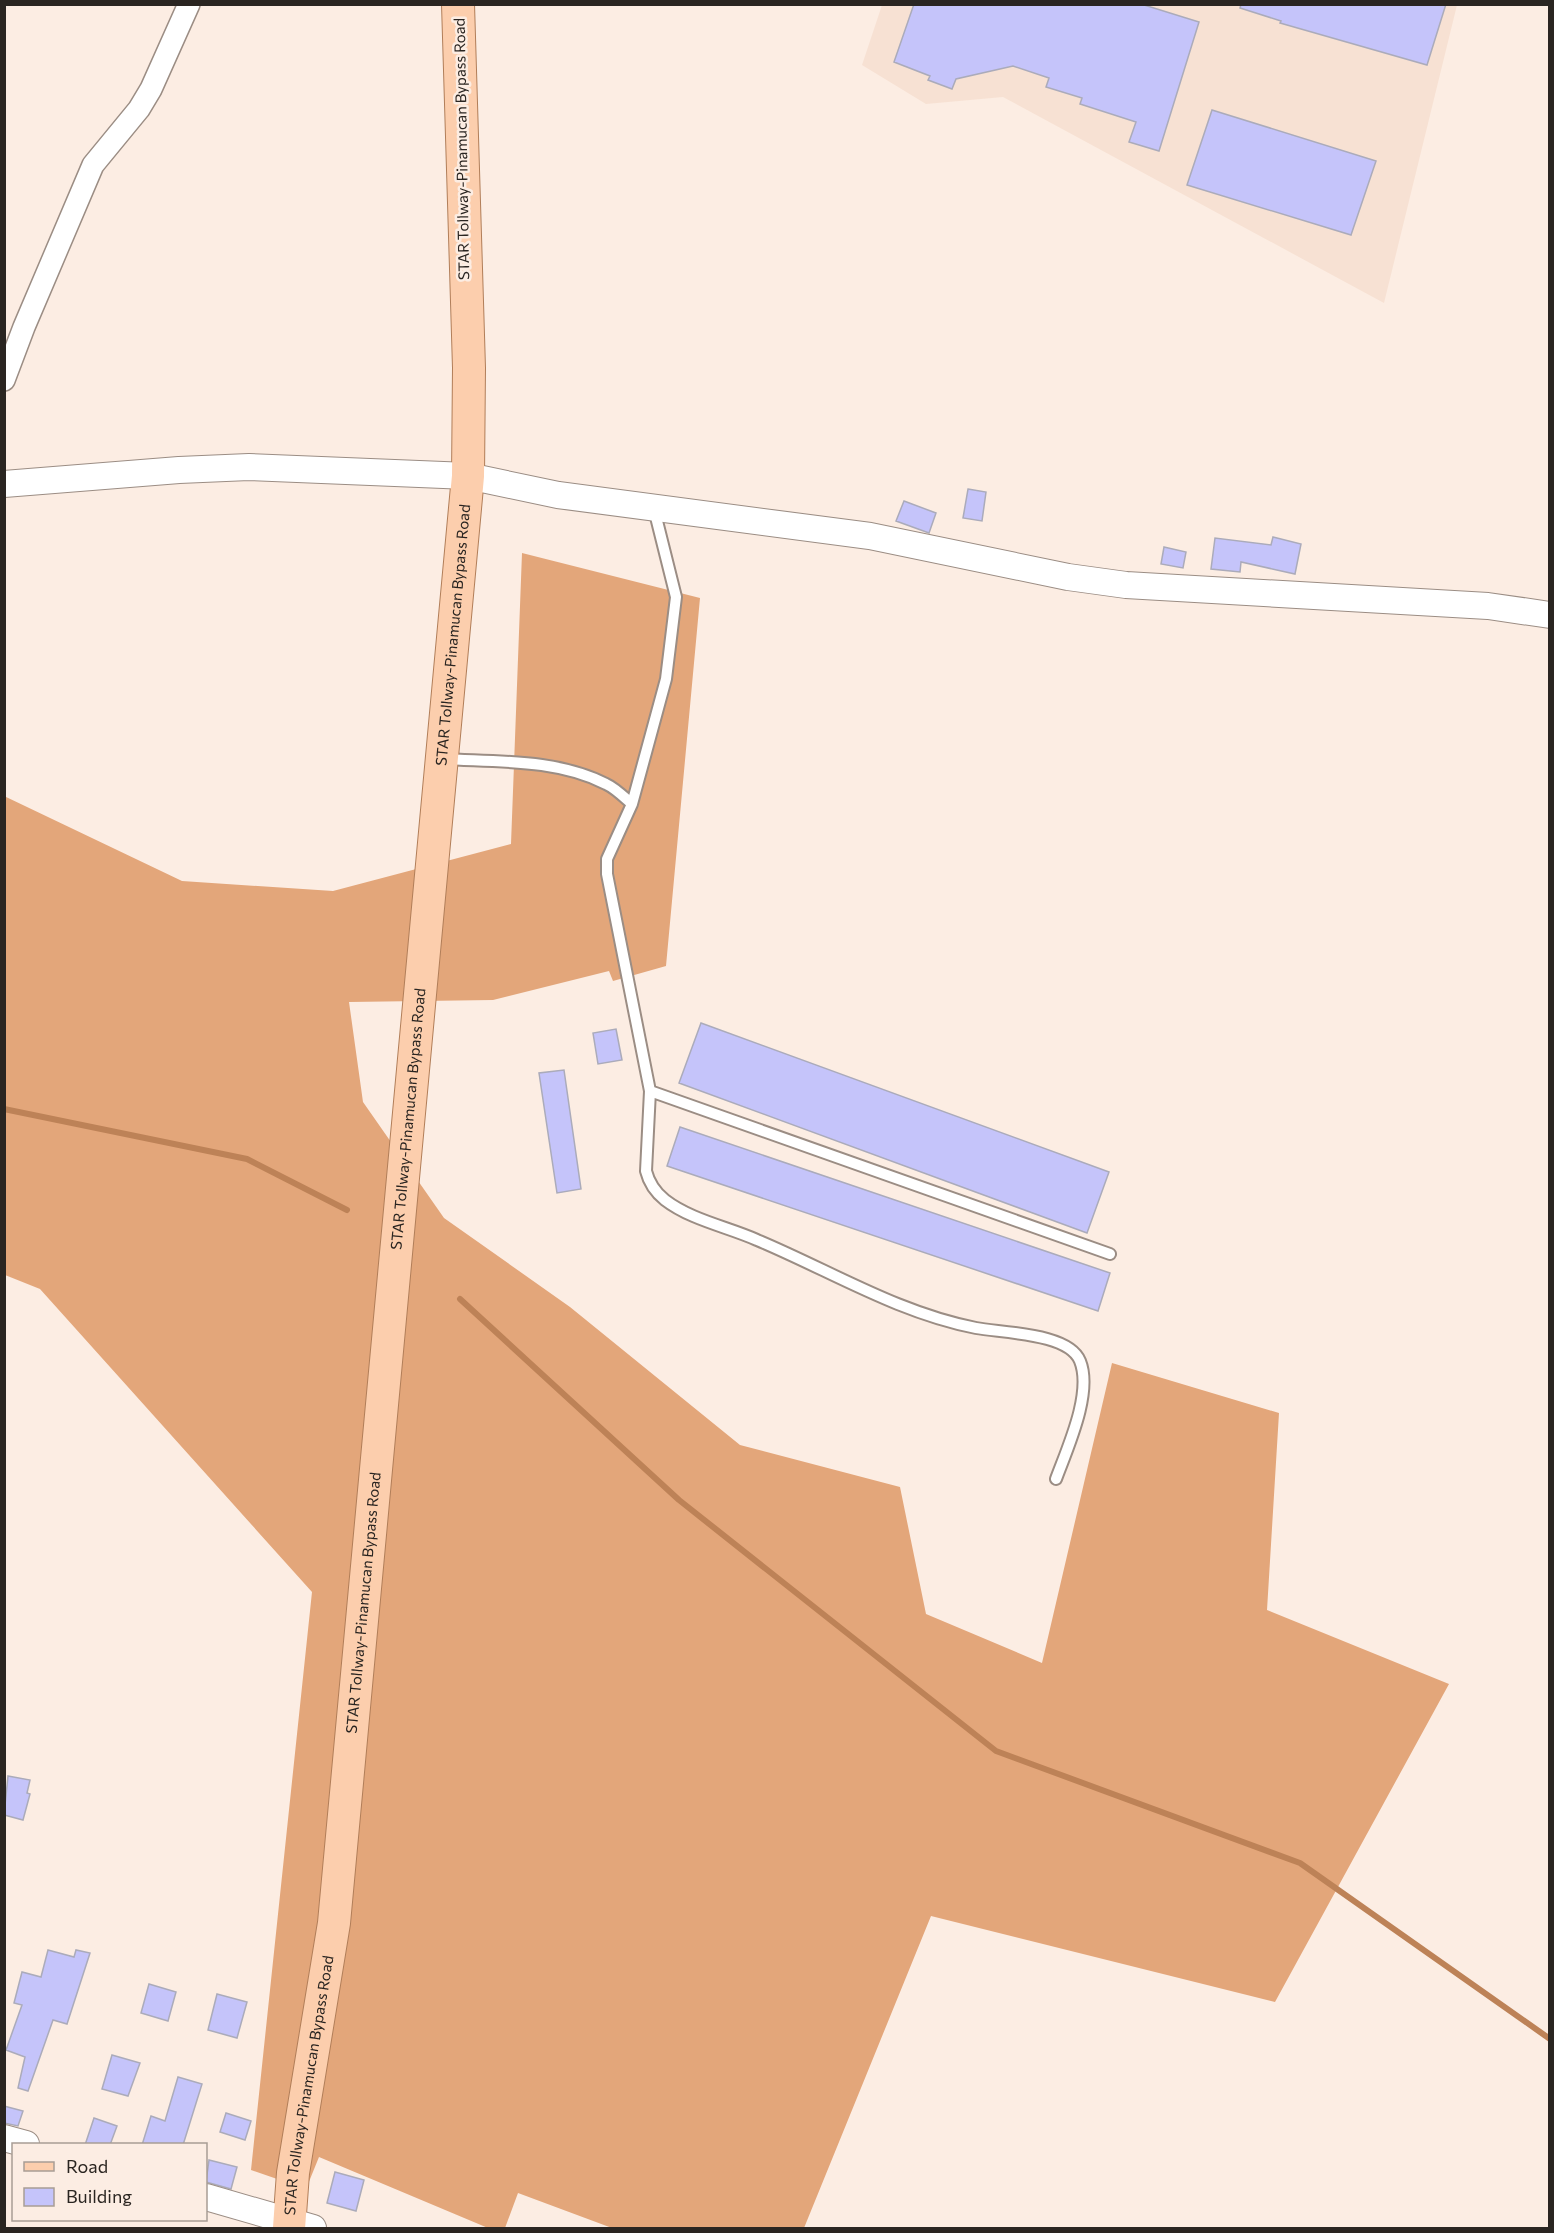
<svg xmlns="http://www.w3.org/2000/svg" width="1554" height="2233" viewBox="0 0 1554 2233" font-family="Commissioner,sans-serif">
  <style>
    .built { fill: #f7e1d3 }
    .forest { fill: #e3a67a }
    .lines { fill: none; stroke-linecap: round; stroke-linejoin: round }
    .stream { stroke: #bd8257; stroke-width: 6 }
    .building { fill: #c5c4fa; stroke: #ababba; stroke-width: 1.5 }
    .service-casing { stroke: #9b8d84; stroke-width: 14 }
    .minor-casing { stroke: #9b8d84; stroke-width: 24 }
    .tertiary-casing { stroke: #9b8d84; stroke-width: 28 }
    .primary-casing { stroke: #b17e59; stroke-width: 34 }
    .service { stroke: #fff; stroke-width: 10 }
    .minor { stroke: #fff; stroke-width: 21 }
    .tertiary { stroke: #fff; stroke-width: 26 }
    .primary { stroke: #fccead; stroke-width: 32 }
    .labels { text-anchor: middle; stroke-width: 5; stroke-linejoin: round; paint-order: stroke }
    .street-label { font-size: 15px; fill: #2a2521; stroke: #fcede3 }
  </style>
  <rect width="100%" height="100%" fill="#fcede3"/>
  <path class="built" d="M882 5H1457L1384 303 1003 97 926 104 862 65Z"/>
  <path class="forest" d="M522 553 700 598 666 966 613 981 609 971 493 1000 349 1002 363 1102 444 1218 570 1307 740 1445 900 1487 926 1614 1042 1663 1112 1363 1279 1413 1267 1610 1449 1684 1275 2002 931 1916 804 2228H612L518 2193 505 2228H488L319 2157 306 2189 251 2170 312 1592 40 1289 5 1275 4 796 182 881 333 891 511 844Z"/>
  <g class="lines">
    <path class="stream" d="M4 1109 247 1159 347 1210
      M460 1299 679 1500 996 1751 1300 1863 1550 2039"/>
  </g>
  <path class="building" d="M914 4H1141L1199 22 1159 151 1129 142 1136 122 1080 104 1082 98 1046 87 1049 78 1013 66 956 79 952 89 928 80 930 76 894 62Z
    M1241 4H1446L1427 65 1280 23 1281 21 1240 8Z
    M1212 110 1376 161 1351 235 1187 185Z
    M968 489 986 492 982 521 963 518Z
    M904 501 936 513 929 533 896 521Z
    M1273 537 1301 544 1295 574 1241 562 1240 572 1211 569 1215 538 1271 545Z
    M1164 547 1186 552 1183 568 1161 564Z
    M701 1023 1109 1172 1087 1233 679 1083Z
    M616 1029 622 1060 598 1064 593 1033Z
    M564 1070 581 1189 557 1193 539 1073Z
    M680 1127 1110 1273 1098 1311 667 1166Z
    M8 1776 30 1780 27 1793 30 1794 23 1820 4 1815Z
    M48 1950 74 1957 76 1950 90 1953 67 2024 53 2020 28 2091 18 2088 25 2057 6 2050 22 2005 14 2003 22 1972 41 1977Z
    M149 1984 176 1992 168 2021 141 2013Z
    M217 1994 247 2002 237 2038 208 2030Z
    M112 2055 140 2063 128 2096 102 2089Z
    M178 2077 202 2084 183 2145H142L151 2116 165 2121Z
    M4 2106 23 2111 18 2126 4 2123Z
    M226 2113 251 2121 245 2140 220 2132Z
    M94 2118 117 2126 110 2145H85Z
    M209 2160 237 2167 231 2189 206 2182Z
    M335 2172 364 2180 356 2211 327 2203Z"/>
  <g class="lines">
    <defs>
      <path id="service" d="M654 509 676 597 666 679 632 804 607 859V874L650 1091 646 1171C649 1183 655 1192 665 1200 691 1220 728 1227 757 1240 829 1270 898 1313 976 1328 1003 1333 1069 1333 1080 1361 1093 1393 1067 1449 1056 1479
        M444 759C497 762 558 759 606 784 615 788 624 797 632 804
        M650 1091 1110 1254"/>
      <path id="minor" d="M4 380 24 327 93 165 139 109 151 89 189 4"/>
      <path id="tertiary" d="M4 484 179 470 249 467 468 476 558 495 870 536 1068 577 1126 585 1488 606 1550 615
        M4 2138 26 2144
        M206 2197 313 2228"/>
      <g id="primary">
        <path id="s1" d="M289 2228 293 2173 334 1923 468 476 469 368 458 4"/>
      </g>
    </defs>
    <use href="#service" class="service-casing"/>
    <use href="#minor" class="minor-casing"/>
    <use href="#tertiary" class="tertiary-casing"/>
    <use href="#primary" class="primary-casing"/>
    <use href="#service" class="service"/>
    <use href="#minor" class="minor"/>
    <use href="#tertiary" class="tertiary"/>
    <use href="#primary" class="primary"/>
  </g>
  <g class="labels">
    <g class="street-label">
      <text transform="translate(462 149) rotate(-91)" y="5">STAR Tollway-Pinamucan Bypass Road</text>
      <text dy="5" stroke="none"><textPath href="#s1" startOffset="1602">STAR Tollway-Pinamucan Bypass Road</textPath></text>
      <text dy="5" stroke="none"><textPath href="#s1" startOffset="1116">STAR Tollway-Pinamucan Bypass Road</textPath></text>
      <text dy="5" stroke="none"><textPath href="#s1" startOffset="630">STAR Tollway-Pinamucan Bypass Road</textPath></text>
      <text dy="5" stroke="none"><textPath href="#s1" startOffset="144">STAR Tollway-Pinamucan Bypass Road</textPath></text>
    </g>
  </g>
  <rect width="1554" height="2233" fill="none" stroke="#2a2521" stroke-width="12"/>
  <rect x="12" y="2143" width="195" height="78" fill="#fcede3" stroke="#a89d95" stroke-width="1.5"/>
  <rect x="24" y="2162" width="30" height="9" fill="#fccead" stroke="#a89d95" stroke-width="1.5"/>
  <text x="66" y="2173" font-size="18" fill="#2a2521">Road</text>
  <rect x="24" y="2188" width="30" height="18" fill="#c5c4fa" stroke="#a89d95" stroke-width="1.5"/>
  <text x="66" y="2203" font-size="18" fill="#2a2521">Building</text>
</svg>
